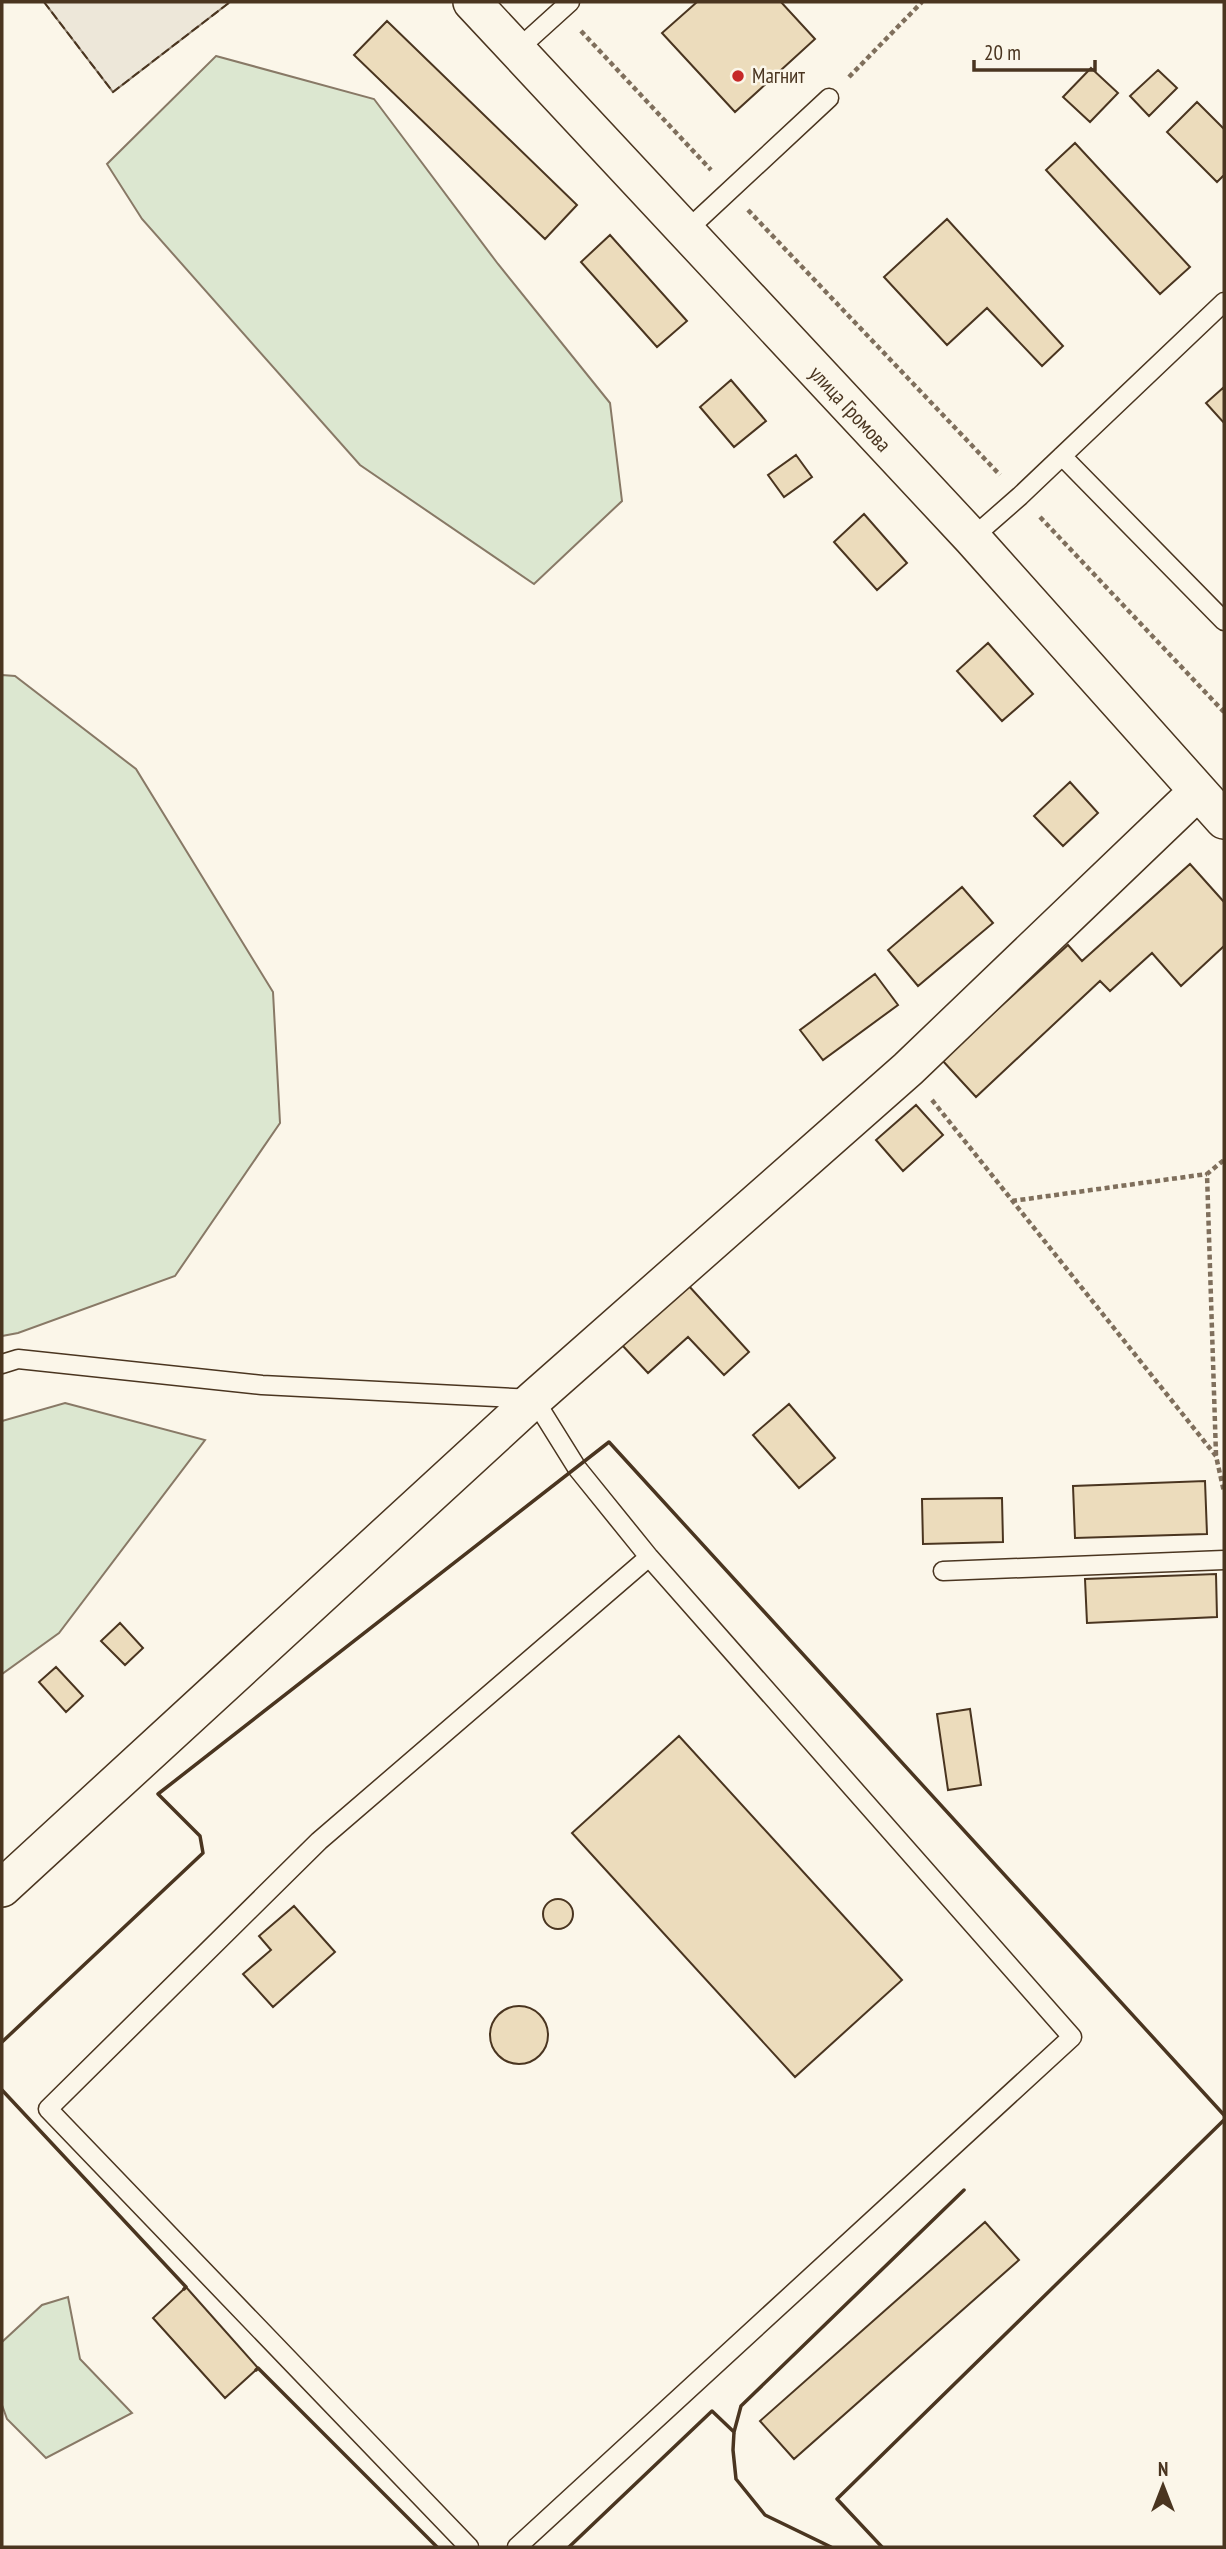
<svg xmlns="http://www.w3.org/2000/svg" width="1226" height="2549" viewBox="0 0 1226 2549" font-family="'PT Sans Narrow',sans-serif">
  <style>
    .green { fill: #dce7d0; stroke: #887966; stroke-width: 2 }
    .parking { fill: #ede7d9; stroke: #887966; stroke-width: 2 }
    .building { fill: #ecdcbc; stroke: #4a3520; stroke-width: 2 }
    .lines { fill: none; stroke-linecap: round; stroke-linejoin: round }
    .service-casing { stroke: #4a3520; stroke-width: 21 }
    .minor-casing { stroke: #4a3520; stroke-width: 40 }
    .path { stroke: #7f6f5c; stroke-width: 4.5; stroke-dasharray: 5 3.5; stroke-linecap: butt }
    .service { stroke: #fbf6e9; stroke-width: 18 }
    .minor { stroke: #fbf6e9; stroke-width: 37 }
    .fence { stroke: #4a3520; stroke-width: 2; stroke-dasharray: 9 3.5; stroke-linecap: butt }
    .wall { stroke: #4a3520; stroke-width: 3.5 }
    .poi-dot { fill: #c62828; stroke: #fbf6e9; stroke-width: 2.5 }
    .labels { text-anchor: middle; stroke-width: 5; stroke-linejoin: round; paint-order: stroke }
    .poi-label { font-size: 21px; fill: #4a3520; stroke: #fbf6e9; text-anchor: start }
    .street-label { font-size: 21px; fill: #4a3520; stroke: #fbf6e9 }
  </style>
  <rect width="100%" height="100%" fill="#fbf6e9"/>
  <path class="green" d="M216 56 374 99 498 264 610 403 622 501 534 584 360 465 142 219 107 164Z
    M2 675 15 676 136 769 273 992 280 1123 175 1276 18 1333 2 1336Z
    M65 1403 205 1440 59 1633 2 1674V1421Z
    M68 2297 80 2359 132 2413 46 2458 7 2419 2 2405V2342L42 2305Z"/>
  <path class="parking" d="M44 2H230L113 92Z"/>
  <path class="building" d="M697 2H781L815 39 735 112 662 33Z
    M387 21 577 205 545 239 354 55Z
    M1091 68 1118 93 1090 122 1063 97Z
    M1158 70 1177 88 1149 116 1130 96Z
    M1197 102 1224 129V175L1217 182 1167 132Z
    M1075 143 1190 267 1160 294 1046 170Z
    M947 219 1063 346 1042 366 987 308 947 345 884 277Z
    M610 235 687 321 657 347 581 262Z
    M731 380 766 421 734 447 700 407Z
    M1224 387V423L1206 403Z
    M796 455 812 477 784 497 768 475Z
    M864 514 907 563 877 590 834 542Z
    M988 643 1033 694 1002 721 957 671Z
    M1070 782 1098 813 1063 846 1034 816Z
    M1190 864 1224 902V946L1181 986 1152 953 1110 991 1100 981 976 1097 942 1060 1068 945 1082 961Z
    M962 887 993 923 918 986 888 950Z
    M875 974 898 1005 823 1060 800 1030Z
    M916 1105 943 1135 903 1171 876 1140Z
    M688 1285 749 1352 724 1375 688 1337 648 1373 622 1345Z
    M789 1404 835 1458 799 1488 753 1435Z
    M1205 1481 1207 1534 1075 1538 1073 1486Z
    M1002 1498 1003 1542 923 1544 922 1499Z
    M1216 1574 1217 1617 1087 1623 1085 1579Z
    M120 1623 143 1648 125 1665 101 1641Z
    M56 1667 83 1696 66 1712 39 1682Z
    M970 1709 981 1785 948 1790 937 1714Z
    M679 1736 902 1980 795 2077 572 1833Z
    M543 1914a15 15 0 1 1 30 0a15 15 0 1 1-30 0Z
    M294 1906 335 1952 273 2007 243 1974 271 1950 259 1936Z
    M490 2035a29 29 0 1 1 58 0a29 29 0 1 1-58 0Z
    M985 2222 1019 2260 794 2459 760 2421Z
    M186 2287 258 2368 225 2398 153 2318Z"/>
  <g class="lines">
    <defs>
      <path id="service" d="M517 50 570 2
        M685 232 829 98
        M1062 456 1224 621
        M972 538 1020 496 1224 302
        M2 1364 18 1359 262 1385 534 1399 577 1468 649 1557 1072 2037 517 2547
        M943 1571 1224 1560
        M469 2547 48 2109 319 1841 649 1557"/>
      <path id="minor" d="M472 2 972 538 1224 820
        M2 1888 534 1399 908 1069 1197 792"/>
    </defs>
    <use href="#service" class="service-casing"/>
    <use href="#minor" class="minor-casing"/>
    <path class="path" d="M581 31 711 170
      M849 77 922 2
      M748 210 1000 475
      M1040 517 1224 712
      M932 1100 1216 1456 1224 1492
      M1012 1201 1207 1174
      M1216 1455 1207 1174 1224 1160"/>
    <use href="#service" class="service"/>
    <use href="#minor" class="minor"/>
    <path class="fence" d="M44 2 113 92 230 2"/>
    <path class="wall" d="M2 2042 203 1853 200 1836 158 1794 609 1442 1224 2115
      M2 2090 186 2287 184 2289
      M256 2370 258 2368 437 2547
      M569 2547 712 2411 734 2432V2434
      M831 2547 765 2515 736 2479 733 2450 734 2432 741 2406 964 2190
      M882 2547 837 2499 1224 2120"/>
  </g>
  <circle class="poi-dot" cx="738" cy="76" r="7"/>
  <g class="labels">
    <g class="poi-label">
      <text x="752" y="83">Магнит</text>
    </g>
    <g class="street-label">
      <text transform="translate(850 409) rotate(47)" y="7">улица Громова</text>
    </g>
  </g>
  <rect width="1226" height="2549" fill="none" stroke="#4a3520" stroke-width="7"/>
  <g transform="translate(1163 2486)" stroke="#fbf6e9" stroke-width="5" paint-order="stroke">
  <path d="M0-5L12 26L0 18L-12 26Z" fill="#4a3520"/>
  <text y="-10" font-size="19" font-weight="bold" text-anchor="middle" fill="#4a3520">N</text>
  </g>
  <path d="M974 60v10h121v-10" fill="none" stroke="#4a3520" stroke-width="3.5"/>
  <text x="984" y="60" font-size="21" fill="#4a3520" stroke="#fbf6e9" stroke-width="5" paint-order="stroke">20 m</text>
</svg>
